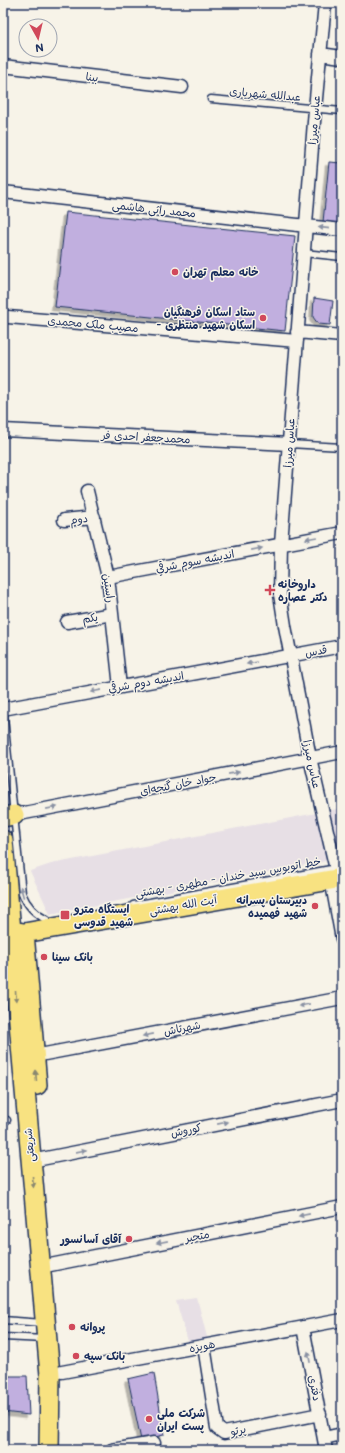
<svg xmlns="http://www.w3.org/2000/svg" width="345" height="1453" viewBox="0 0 345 1453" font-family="Mali,'Playpen Sans Arabic',sans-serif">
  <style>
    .built { fill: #e7dfe5 }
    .building { fill: #c1afdf; stroke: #1b2f5e; filter: url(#shadow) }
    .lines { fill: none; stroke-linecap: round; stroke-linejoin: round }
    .service-casing { stroke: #1b2f5e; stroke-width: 9 }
    .minor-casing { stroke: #1b2f5e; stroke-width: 15 }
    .primary-casing { stroke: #1b2f5e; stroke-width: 22 }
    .service { stroke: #f7f3e8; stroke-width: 6 }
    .minor { stroke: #f7f3e8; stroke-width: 12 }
    .primary { stroke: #f8e281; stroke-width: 19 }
    .oneway { fill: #8991a3 }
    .oneway2 { fill: #8a8870 }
    .poi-dot { fill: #d1495b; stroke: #f7f3e8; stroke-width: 1.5 }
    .labels { text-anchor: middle; stroke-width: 3; stroke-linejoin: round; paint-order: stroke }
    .street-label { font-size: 11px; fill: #1b2f5e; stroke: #f7f3e8 }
    .poi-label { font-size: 11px; font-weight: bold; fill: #1b2f5e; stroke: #f7f3e8; text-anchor: start }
  </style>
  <defs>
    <filter id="shadow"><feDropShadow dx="-3.5" dy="3.5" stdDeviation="0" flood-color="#0004"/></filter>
  </defs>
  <rect width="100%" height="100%" fill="#f7f3e8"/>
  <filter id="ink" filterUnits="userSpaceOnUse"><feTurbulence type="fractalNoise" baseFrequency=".025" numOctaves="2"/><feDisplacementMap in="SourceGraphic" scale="8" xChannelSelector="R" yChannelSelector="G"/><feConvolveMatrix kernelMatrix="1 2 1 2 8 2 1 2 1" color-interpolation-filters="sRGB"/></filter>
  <g filter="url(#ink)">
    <path class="built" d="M342 808V858L50 914 30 871 51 864Z
      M197 1298 209 1345 190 1348 176 1301Z"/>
    <path class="building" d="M329 162 342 163V224L323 222Z
      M66 212 295 236 285 331 55 307Z
      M314 298 333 301 330 325 318 324 313 317Z
      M154 1373 164 1435 141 1440 128 1379Z
      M3 1376H27L29 1415 3 1412Z"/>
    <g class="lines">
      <defs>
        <path id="service" d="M211 99 342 111
          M304 253 342 257
          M289 444 342 447
          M3 708 22 893C27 906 35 914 47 920
          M133 905 342 867
          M3 1121 7 1120
          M3 1320 43 1323
          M3 1337 45 1339"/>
        <path id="minor" d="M325 3 315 109 281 544 280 594 285 626 310 758 338 878
          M320 54 342 57
          M3 66 182 87
          M3 192 342 230
          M8 317 297 341
          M297 332 342 336
          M3 430 289 444
          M87 491 108 577 120 687
          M64 520 94 517
          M108 577 342 533
          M67 622 112 614
          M3 709 342 646
          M14 815 342 752
          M331 879 342 939
          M29 1057 342 998
          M31 1161 342 1100
          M40 1267 342 1207
          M303 1327 326 1450
          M204 1346 217 1428 224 1433 320 1414
          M62 1372 342 1320
          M324 1438 342 1434
          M112 1450 154 1443"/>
        <path id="primary" d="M3 817 14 815
          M3 840 50 1375 49 1450
          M12 931 24 933 342 878
          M24 933 37 1085"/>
      </defs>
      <use href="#service" class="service-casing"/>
      <use href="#minor" class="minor-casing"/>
      <use href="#primary" class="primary-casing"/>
      <use href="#service" class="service"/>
      <use href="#minor" class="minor"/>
      <use href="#primary" class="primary"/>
    </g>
    <defs><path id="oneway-solid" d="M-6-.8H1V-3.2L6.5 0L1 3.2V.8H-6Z"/></defs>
    <g class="oneway">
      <use href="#oneway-solid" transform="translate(324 228) rotate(-174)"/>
      <use href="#oneway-solid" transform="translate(311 538) rotate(170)"/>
      <use href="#oneway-solid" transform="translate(257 549) rotate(-11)"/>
      <use href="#oneway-solid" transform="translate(252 663) rotate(170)"/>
      <use href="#oneway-solid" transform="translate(96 691) rotate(169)"/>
      <use href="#oneway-solid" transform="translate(234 773) rotate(-11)"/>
      <use href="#oneway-solid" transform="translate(52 808) rotate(-11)"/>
      <use href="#oneway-solid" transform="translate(22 892) rotate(-105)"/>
      <use href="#oneway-solid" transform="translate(304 1005) rotate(169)"/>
      <use href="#oneway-solid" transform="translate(148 1035) rotate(169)"/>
      <use href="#oneway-solid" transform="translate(223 1123) rotate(-11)"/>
      <use href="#oneway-solid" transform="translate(81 1151) rotate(-11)"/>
      <use href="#oneway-solid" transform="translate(304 1215) rotate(169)"/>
      <use href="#oneway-solid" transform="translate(162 1242) rotate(169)"/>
      <use href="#oneway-solid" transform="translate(309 1357) rotate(-101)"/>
    </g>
    <g class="oneway2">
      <use href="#oneway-solid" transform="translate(16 997) rotate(85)"/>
      <use href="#oneway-solid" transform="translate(36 1076) rotate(-95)"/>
      <use href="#oneway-solid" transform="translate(33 1182) rotate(85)"/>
    </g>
  </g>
  <g class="poi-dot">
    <circle cx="175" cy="272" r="4"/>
    <circle cx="263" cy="318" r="4"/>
    <path d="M268 584h4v4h4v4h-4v4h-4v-4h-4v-4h4z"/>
    <circle cx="315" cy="906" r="4"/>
    <rect x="60" y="910" width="10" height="10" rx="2"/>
    <circle cx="44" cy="957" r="4"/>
    <circle cx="129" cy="1239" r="4"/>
    <circle cx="72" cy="1327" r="4"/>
    <circle cx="76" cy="1356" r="4"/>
    <circle cx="149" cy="1419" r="4"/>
  </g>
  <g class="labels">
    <g class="street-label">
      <text transform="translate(92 77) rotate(7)" y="4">بینا</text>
      <text transform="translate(265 94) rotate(5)" y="4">عبدالله شهریاری</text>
      <text transform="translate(314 120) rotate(-85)" y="4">عباس میرزا</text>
      <text transform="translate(154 209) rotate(6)" y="4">محمد راثی هاشمی</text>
      <text transform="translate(93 324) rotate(5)" y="4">مصیب ملک محمدی</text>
      <text transform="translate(146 437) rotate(3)" y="4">محمدجعفر احدی فر</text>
      <text transform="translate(289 443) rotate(-86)" y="4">عباس میرزا</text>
      <text transform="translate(79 519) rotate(-6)" y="4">دوم</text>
      <text transform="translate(195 561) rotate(-11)" y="4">اندیشه سوم شرقي</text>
      <text transform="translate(109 588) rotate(82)" y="4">راستین</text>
      <text transform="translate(90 618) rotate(-10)" y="4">یکم</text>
      <text transform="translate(316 651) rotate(-11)" y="4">قدس</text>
      <text transform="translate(146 682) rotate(-10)" y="4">انديشه دوم شرقي</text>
      <text transform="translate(312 764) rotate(78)" y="4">عباس میرزا</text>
      <text transform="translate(178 784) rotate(-11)" y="4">جواد خان گنجه‌ای</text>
      <text transform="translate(228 877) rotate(-10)" y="4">خط اتوبوس سید خندان - مطهری - بهشتی</text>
      <text transform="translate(183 905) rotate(-10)" y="4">آیت الله بهشتی</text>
      <text transform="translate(182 1028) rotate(-11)" y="4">شهرتاش</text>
      <text transform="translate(186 1130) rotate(-11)" y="4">کوروش</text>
      <text transform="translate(29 1145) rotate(-95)" y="4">شریعتی</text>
      <text transform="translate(197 1236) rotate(-11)" y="4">متحیر</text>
      <text transform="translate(202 1346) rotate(-11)" y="4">هویزه</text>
      <text transform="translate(315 1388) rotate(79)" y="4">دفتری</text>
      <text transform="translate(238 1430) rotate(-11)" y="4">پرتو</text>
    </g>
    <g class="poi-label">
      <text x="183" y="276">خانه معلم تهران</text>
      <text x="255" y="316" text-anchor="end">ستاد اسکان فرهنگیان<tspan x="255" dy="13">- اسکان شهید منتظری</tspan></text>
      <text x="278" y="588">داروخانه<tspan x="278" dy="13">دکتر عصاره</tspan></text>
      <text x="307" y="904" text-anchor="end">دبیرستان پسرانه<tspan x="307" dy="13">شهید فهمیده</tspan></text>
      <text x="74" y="913">ایستگاه مترو<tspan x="74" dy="13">شهید قدوسی</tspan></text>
      <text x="52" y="961">بانک سینا</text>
      <text x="121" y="1243" text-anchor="end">آقای آسانسور</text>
      <text x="80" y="1331">پروانه</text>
      <text x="84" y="1360">بانک سپه</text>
      <text x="157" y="1417">شرکت ملی<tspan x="157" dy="13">پست ایران</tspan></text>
    </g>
  </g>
  <rect width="345" height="1453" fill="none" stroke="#f7f3e8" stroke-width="16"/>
  <rect x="8" y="8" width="329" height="1437" fill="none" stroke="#1b2f5e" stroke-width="1.5" filter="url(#ink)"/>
  <g transform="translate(38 38) rotate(172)"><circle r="19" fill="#f7f3e8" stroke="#9fa5b1"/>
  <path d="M0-3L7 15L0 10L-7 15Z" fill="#d1495b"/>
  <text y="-6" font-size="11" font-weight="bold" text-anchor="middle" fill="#1b2f5e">N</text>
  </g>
</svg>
